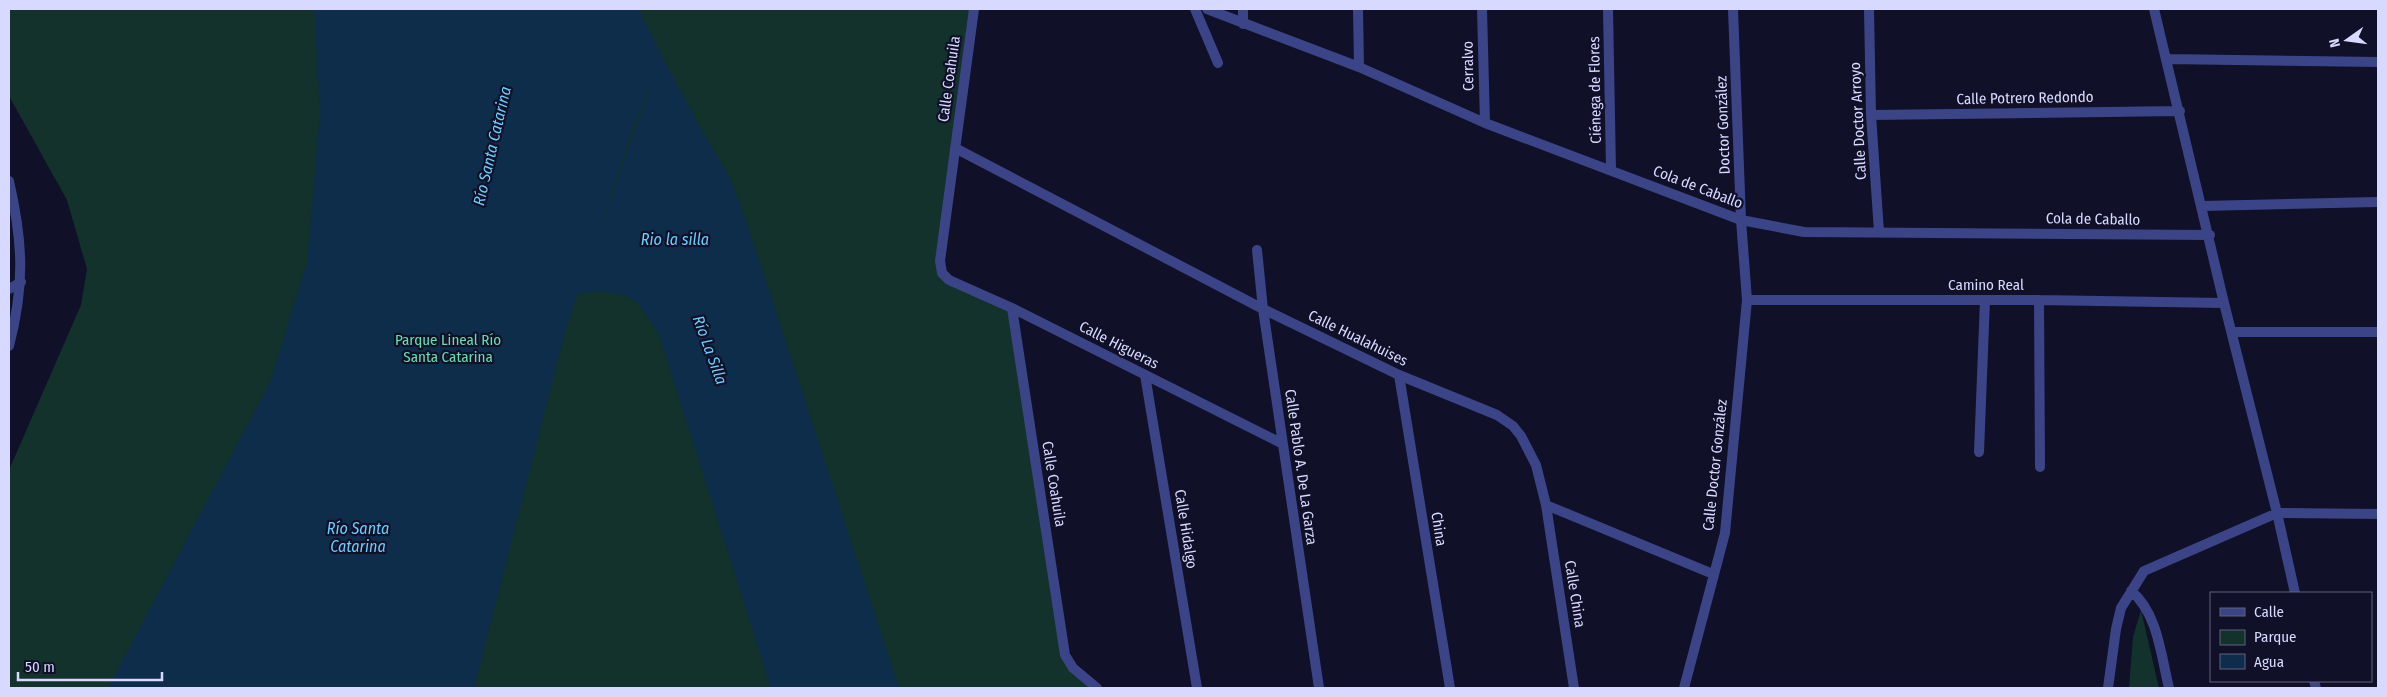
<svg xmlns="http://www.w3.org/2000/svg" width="2387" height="697" font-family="'Fira Sans Condensed',sans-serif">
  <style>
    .green { fill: #13322c }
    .water { fill: #0d2d4b; fill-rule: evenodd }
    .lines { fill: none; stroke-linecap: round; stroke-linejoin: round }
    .street { stroke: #3b4487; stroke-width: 10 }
    .labels { text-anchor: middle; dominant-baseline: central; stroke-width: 4.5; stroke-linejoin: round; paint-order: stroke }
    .street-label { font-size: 15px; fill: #d7d9ff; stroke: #101028 }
    .park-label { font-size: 15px; fill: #62e0ad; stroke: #101028 }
    .water-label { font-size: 16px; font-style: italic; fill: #66d0fe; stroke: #101028 }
  </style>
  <rect width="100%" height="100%" fill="#101028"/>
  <path class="green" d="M9,9H974L942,273L1012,308L1065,655L1097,688H9V470L81,305L87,269L67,200L9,96Z
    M2141,610L2159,688H2129L2133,637Z"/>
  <path class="water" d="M314,9H638L698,124L729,176L748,226L899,688H771L659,335C652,325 646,312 637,303C625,291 593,290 577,294L565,332L474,688H108L270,382L307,263L320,113ZM653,78L595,245L633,128Z"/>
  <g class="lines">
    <path class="street" d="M974,9L940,261L942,273L949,280L1012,308L1283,444
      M1195,9L1218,63
      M1207,9L1359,67L1485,123L1741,220L1804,232L2210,235
      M1243,9V24
      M1358,9L1359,67
      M1482,9L1485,123
      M1608,9L1611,170
      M1869,9L1871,115L1879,232
      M2154,9L2224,303L2277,513L2295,593
      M2166,59L2378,62
      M1871,115L2180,111
      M955,148L1263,309L1399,375L1497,415L1513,426L1521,436L1536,465L1546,505L1574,688
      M9,181C23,242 25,285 9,346
      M2202,206L2378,202
      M1257,250L1263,309L1319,688
      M9,289L21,282
      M1747,300H2039L2224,303
      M2039,300L2040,467
      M1012,308L1065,655L1073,668L1097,688
      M2233,332H2378
      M1145,375L1197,688
      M1399,375L1450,688
      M1979,452L1985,300
      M1546,505L1713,574
      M2131,591C2158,613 2161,656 2169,688
      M2314,681L2316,688
      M1684,688L1725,533L1747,300L1741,220L1733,9
      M2108,688L2116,629L2121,608L2144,571L2277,513L2378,514"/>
  </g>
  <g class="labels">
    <g class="street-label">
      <text transform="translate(1468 66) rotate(-91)">Cerralvo</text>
      <text transform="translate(949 79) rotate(-82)">Calle Coahuila</text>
      <text transform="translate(1595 90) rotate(-91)">Ciénega de Flores</text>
      <text transform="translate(2025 98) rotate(-1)">Calle Potrero Redondo</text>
      <text transform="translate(1858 121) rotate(-93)">Calle Doctor Arroyo</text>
      <text transform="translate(1723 125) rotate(-92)">Doctor González</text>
      <text transform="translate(1698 187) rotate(21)">Cola de Caballo</text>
      <text transform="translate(2093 219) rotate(1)">Cola de Caballo</text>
      <text x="1986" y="285">Camino Real</text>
      <text transform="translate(1358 338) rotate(26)">Calle Hualahuises</text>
      <text transform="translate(1119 345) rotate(27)">Calle Higueras</text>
      <text transform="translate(1715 465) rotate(-84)">Calle Doctor González</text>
      <text transform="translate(1301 467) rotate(82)">Calle Pablo A. De La Garza</text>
      <text transform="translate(1054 484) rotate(81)">Calle Coahuila</text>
      <text transform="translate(1186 529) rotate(81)">Calle Hidalgo</text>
      <text transform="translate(1439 529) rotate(81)">China</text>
      <text transform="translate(1575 594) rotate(81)">Calle China</text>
    </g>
    <g class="park-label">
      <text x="448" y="340">Parque Lineal Río<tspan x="448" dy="17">Santa Catarina</tspan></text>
    </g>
    <g class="water-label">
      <text transform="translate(492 146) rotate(-77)">Río Santa Catarina</text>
      <text x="675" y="239">Rio la silla</text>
      <text transform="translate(710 350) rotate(70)">Río La Silla</text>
      <text x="358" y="528">Río Santa<tspan x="358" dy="18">Catarina</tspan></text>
    </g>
  </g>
  <rect width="2387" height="697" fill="none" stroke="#d7d9ff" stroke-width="20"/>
  <rect x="2210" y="592" width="162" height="90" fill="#101028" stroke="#60607e"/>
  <rect x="2220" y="608" width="25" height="8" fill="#3b4487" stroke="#60607e"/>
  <text x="2254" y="617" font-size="15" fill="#d7d9ff">Calle</text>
  <rect x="2220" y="630" width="25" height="15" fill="#13322c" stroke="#60607e"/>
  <text x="2254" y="642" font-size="15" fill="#d7d9ff">Parque</text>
  <rect x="2220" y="654" width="25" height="15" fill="#0d2d4b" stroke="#60607e"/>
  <text x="2254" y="667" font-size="15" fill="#d7d9ff">Agua</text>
  <g transform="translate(2347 40) rotate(256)" stroke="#101028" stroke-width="4" paint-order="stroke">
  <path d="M0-4L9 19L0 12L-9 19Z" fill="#d7d9ff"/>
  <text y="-8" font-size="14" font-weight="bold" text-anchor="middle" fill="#d7d9ff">N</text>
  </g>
  <path d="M18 672v8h144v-8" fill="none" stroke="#d7d9ff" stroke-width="2.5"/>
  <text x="25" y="672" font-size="15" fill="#d7d9ff" stroke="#101028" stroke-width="4" paint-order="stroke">50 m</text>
</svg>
